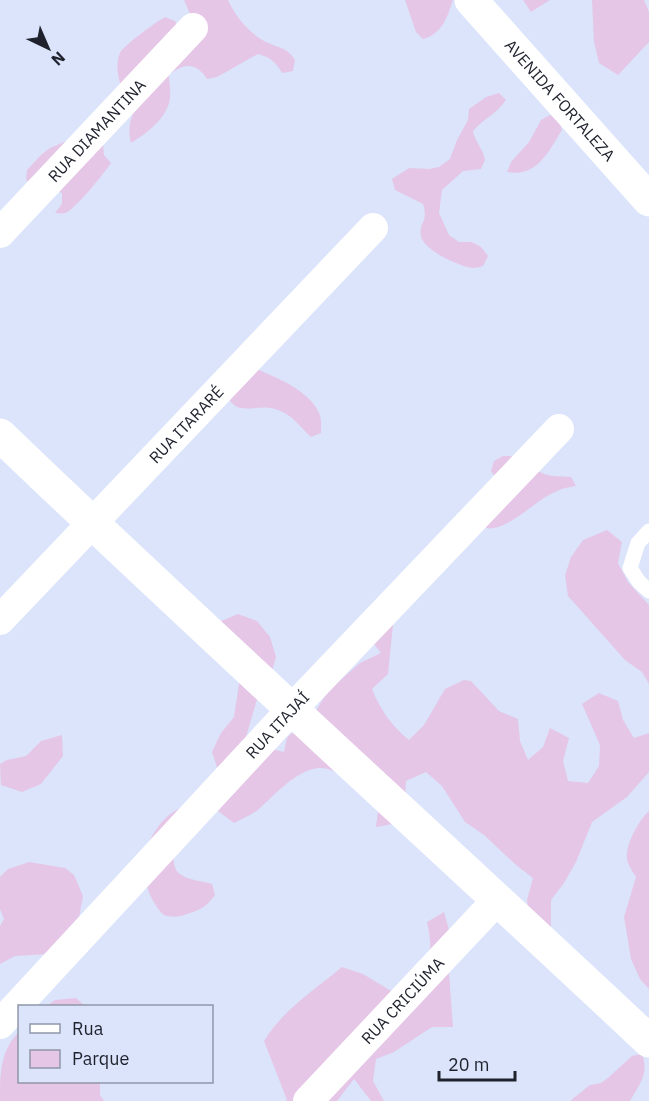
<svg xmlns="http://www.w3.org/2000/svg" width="649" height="1101" font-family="'IBM Plex Sans',sans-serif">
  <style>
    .green { fill: #e5c6e7 }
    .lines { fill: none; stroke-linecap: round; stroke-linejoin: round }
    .service { stroke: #fff; stroke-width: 15 }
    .minor { stroke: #fff; stroke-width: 30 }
    .tertiary { stroke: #fff; stroke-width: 33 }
    .labels { text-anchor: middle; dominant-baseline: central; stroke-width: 4.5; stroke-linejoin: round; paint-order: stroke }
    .street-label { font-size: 16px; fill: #1f222d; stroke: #dbe4fb }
  </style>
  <rect width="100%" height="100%" fill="#dbe4fb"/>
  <path class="green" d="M184,0H228C236,18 252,37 271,44C283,49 288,49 295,60L293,71L282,73C276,62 271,58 258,54L217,77L207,79C196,62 184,63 169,75C169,82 171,92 170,99C167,118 146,134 131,143C128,130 129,122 135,110L103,144L104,155L111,163C105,172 74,211 65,213C62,214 58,213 55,213L62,204V193L26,180L27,170L41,155L50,148L69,140L123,90C118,81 115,63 120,53C123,46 156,22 165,17L175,21L180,31L190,14Z
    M405,0H453C447,18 442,34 423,39L416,32Z
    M523,0H550L531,12Z
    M592,0H644L649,12V42L618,75L599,63L594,42Z
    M499,93L506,100C497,114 483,119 473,131C475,142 483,148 485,160L481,169L463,171L442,190L439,213L449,235L459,242H472L481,247L488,256L483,266C479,267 476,268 473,268C460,267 423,250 421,236C418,224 429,222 423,204L395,190L392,179L409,168L429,169L439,167L450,159L457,140L468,120L469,109L486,97Z
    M550,115L559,120L562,130C548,152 538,177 507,172L511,162L529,142L541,120Z
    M256,369C276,377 310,391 319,413C322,419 321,426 321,433L311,437C300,427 293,415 278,410C256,401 237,421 225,392Z
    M503,456C525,455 526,466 542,473C550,477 561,476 571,477L576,486C566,487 558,490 549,495C534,503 504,532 487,528C484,527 481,525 478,524L496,478L491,471L494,461Z
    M607,530L622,542L618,563L628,582L649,605V684L642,672L625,660L568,596L565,575L571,557L583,540Z
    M238,614L257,621L270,637L276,657L270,678L258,696L246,737L264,747L284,752L287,738L317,709L328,691L360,663L381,653L367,635L394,615L388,674L372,689C381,711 391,725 409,740L424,725L445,689L464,680L471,681L499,711L518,719L520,741L528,760L543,747L550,728L569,738L563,761L568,781L588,783L599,766L600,745L582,704L599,693L618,701L623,720L634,738L649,733V772L627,797L592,822L576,862L564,883L551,900V932L529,914L527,900L533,878L516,865L484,835L465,822L442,786L426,772L406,781L405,802L398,823L376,827L378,811C364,797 348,774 328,769C303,762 276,794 259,809C252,815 242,819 234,823L218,811L225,791L212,752L221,733L234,717L240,677L219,622Z
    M62,735L63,756L41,784L22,792L1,785L0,764L7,760L26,756L41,741Z
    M184,806C180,823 165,864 180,874C188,880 202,881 212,884L215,895C208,905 201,910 190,913C182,916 176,918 167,916C162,915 158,909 155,904C133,870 147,822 184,806Z
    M649,811V989L640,979L631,959L624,917L636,877C633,872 628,865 627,859C625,845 639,820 649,811Z
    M29,862L65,868L74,875L83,896L79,918L49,954L15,956L0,964V926L4,919L0,909V877L8,869Z
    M444,912L456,954L449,973L453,1027H432L394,1052L376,1059L373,1081L384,1101H371L354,1079L337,1101H285L287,1100L264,1041C284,1009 313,991 342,967L363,974L401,997C426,967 436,963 427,922Z
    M76,998L85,1006H47L55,1000Z
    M19,1032L20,1082H100V1095L104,1101H0C0,1074 0,1051 19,1032Z
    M642,1054C649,1074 640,1083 630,1101H570L590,1085L601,1083L609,1077L632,1056Z"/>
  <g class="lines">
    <path class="service" d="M649,531L638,543L630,568L639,582L649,591"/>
    <g class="minor">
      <path id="s1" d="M0,233L193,28"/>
      <path id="s2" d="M0,620L373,228"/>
      <path id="s3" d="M0,1024L291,710L559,429"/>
      <path id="s4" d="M308,1101L498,899"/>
    </g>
    <g class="tertiary">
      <path id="s5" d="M471,0L649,200"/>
      <path d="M0,435C213,640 433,838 649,1041"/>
    </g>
  </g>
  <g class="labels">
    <g class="street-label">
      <text stroke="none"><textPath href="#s5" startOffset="134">AVENIDA FORTALEZA</textPath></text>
      <text stroke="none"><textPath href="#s1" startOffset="141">RUA DIAMANTINA</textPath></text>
      <text stroke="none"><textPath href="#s2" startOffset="270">RUA ITARARÉ</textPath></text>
      <text stroke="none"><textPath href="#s3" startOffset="408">RUA ITAJAÍ</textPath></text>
      <text stroke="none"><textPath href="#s4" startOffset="138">RUA CRICIÚMA</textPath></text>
    </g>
  </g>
  <rect x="18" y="1005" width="195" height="78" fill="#dbe4fb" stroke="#9096a9" stroke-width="1.5"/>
  <rect x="30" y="1024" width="30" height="9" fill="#ffffff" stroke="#9096a9" stroke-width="1.5"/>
  <text x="72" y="1035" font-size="18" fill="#1f222d">Rua</text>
  <rect x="30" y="1050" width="30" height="18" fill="#e5c6e7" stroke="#9096a9" stroke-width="1.5"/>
  <text x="72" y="1065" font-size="18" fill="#1f222d">Parque</text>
  <g transform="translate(48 48) rotate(136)" stroke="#dbe4fb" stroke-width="4.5" paint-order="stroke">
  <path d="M0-4.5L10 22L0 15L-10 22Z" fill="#1f222d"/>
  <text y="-9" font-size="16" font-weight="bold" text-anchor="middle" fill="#1f222d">N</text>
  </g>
  <path d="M439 1071v9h76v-9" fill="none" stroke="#1f222d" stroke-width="3"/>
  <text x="448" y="1071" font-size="18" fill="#1f222d" stroke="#dbe4fb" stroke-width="4.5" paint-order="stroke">20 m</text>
</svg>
